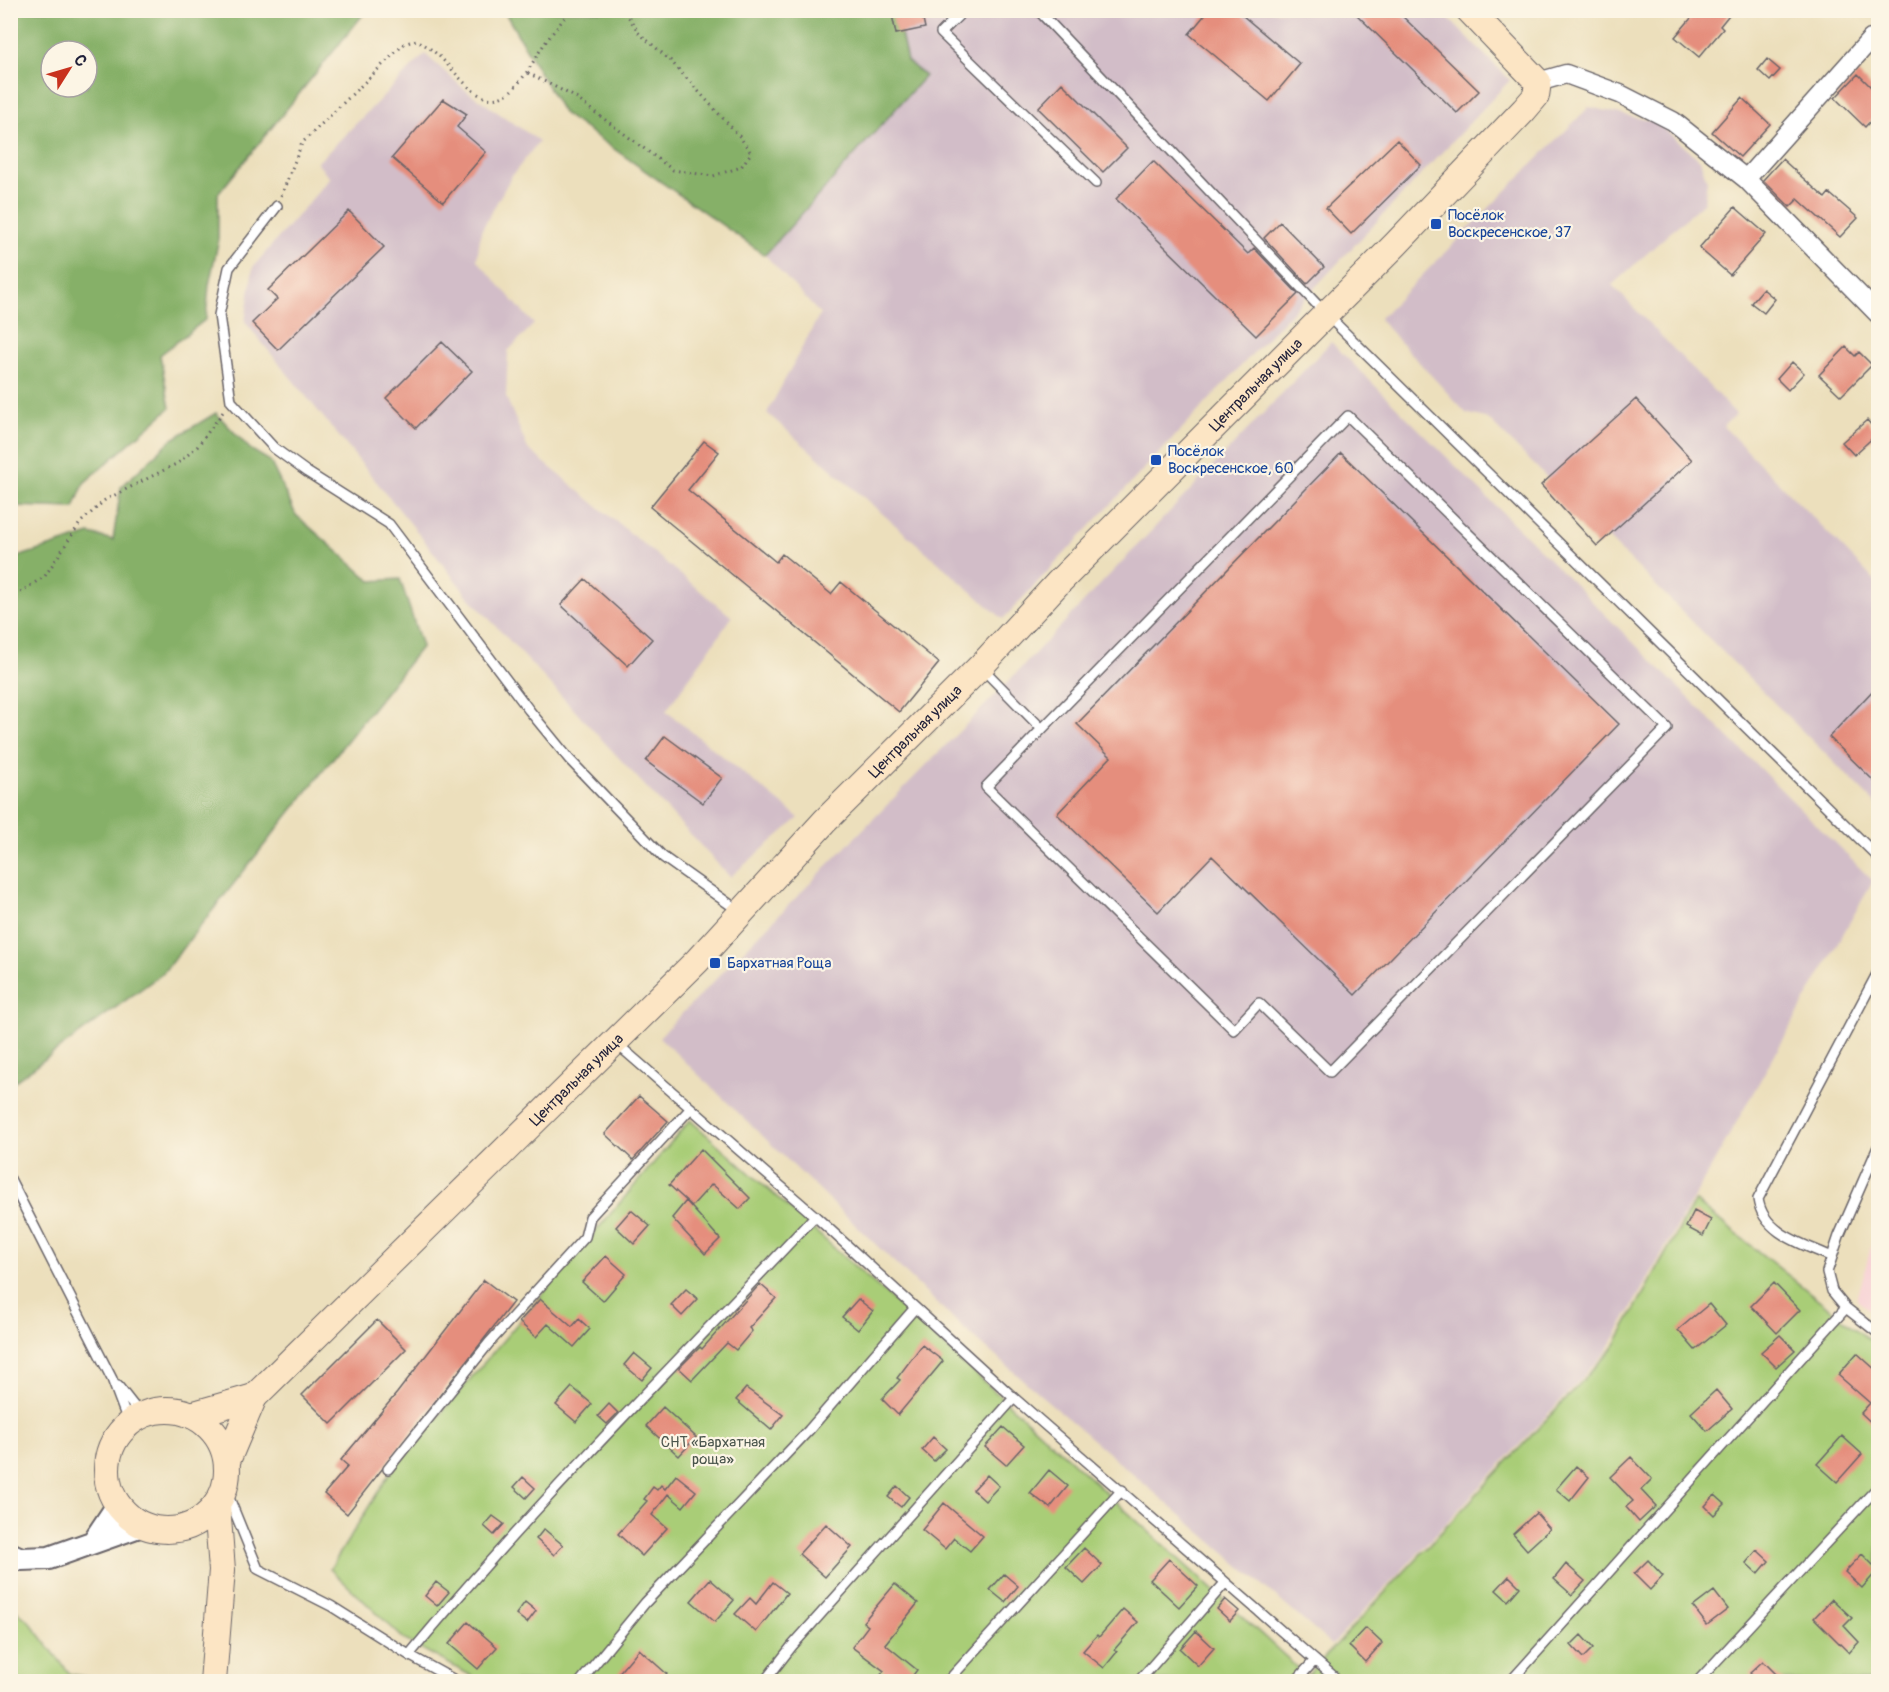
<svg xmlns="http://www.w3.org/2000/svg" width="1889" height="1692" font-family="Pangolin,sans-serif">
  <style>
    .built { fill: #f7cfd4 }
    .industrial { fill: #d2bdc8 }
    .green { fill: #a9cd77; stroke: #667859; stroke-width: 1.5 }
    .forest { fill: #86b068; stroke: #546952; stroke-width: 1.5; fill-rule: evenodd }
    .building { fill: #e58e7d }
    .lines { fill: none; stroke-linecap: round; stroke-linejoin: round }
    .service-casing { stroke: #696468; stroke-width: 12 }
    .minor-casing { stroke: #696468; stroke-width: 21 }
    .tertiary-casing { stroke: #696468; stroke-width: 26 }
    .secondary-casing { stroke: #696468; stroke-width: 28 }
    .path { stroke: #696468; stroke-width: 3; stroke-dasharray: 1.5 4.5; stroke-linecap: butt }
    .service { stroke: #fff; stroke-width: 9 }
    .minor { stroke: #fff; stroke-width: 18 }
    .tertiary { stroke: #fff; stroke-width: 22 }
    .secondary { stroke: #fce5c4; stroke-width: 26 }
    .transit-dot { fill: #1a4fb4; stroke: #fcf5e5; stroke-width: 2 }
    .labels { text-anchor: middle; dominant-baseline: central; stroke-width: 4.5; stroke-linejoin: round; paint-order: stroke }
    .transit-label { font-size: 15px; fill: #164399; stroke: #fcf5e5; text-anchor: start }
    .street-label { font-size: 15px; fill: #22223b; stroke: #fcf5e5 }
    .park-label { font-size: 15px; fill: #4a554d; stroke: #fcf5e5 }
  </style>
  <rect width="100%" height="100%" fill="#fcf5e5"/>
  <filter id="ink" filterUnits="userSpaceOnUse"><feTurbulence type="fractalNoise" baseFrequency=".0167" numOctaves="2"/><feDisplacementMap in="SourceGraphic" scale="12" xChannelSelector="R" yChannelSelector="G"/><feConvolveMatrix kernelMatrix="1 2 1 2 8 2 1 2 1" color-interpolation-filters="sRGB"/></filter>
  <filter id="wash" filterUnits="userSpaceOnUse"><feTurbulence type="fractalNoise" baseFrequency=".008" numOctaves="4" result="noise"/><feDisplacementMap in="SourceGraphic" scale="24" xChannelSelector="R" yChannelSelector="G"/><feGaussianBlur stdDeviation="1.35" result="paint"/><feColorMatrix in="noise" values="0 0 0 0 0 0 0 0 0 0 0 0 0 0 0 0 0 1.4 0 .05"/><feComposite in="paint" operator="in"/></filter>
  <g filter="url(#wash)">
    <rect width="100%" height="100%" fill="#ecdfbc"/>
    <path class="built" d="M1878,1220V1317L1857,1300Z"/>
    <path class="industrial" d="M896,11H1441L1510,80L1003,619L767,413L820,314L765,255L925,76L907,62Z
      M425,54L464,89L539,141L511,177L481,231L477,260L534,324L508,351L506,397L528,449L732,617L666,711L799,818L730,877L467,595L411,524L245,322L253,267L330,178L317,163Z
      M1589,107L1656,122L1700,160L1707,181L1704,202L1612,285L1736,414L1723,426L1878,584V806L1488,419L1466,413L1379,319Z
      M1331,342L1873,881L1607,1351L1332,1645L965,1330L659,1037L1001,689Z"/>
    <path class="green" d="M690,1120L966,1365L1307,1676L1613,1348L1695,1201L1878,1347V1681H481L405,1640L330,1569L388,1476Z
      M10,1606L29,1621L70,1674L107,1681H11Z"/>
    <path class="forest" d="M11,10L366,11L218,194V243L209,285L206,319L160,355L170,408L84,483L74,508L11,506ZM51,51H87V87H51Z
      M504,11H896L907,61L925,76L765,255L563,113Z
      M216,413L250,449L270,461L296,515L371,581L400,579L422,646L163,973L11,1084V559L90,534L113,540L121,487L171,440Z"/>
    <g id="blocks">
      <path class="building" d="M891,10H921L925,28L896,34Z
        M1209,10H1236L1300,64L1269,101L1189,34Z
        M1352,10H1396L1479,91L1457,113Z
        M1698,10H1733L1720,26L1723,29L1699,57L1675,37Z
        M1767,59L1780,70L1770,81L1758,70Z
        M1858,74L1878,94V113L1865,127L1835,98Z
        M1062,83L1127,148L1103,172L1038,108Z
        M1742,98L1770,124L1740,157L1712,132Z
        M443,99L467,114L457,127L486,152L443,202L392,158Z
        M1397,140L1421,165L1351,234L1326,208Z
        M1782,159L1825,198L1829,193L1858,218L1840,237L1798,199L1790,207L1763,180Z
        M1153,161L1248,254L1254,248L1298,294L1256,336L1116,199Z
        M1735,207L1766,234L1730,275L1699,248Z
        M349,211L384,247L278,350L252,323L277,299L268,290Z
        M1280,222L1324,267L1307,284L1264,238Z
        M1763,289L1775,299L1764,313L1751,303Z
        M442,342L472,371L416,428L386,398Z
        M1846,347L1855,356L1859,352L1872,365L1841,396L1819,375Z
        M1792,362L1804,373L1788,390L1777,379Z
        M1636,399L1692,460L1597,546L1541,485Z
        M1867,420L1878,433L1854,455L1842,442Z
        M704,441L719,452L688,490L776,562L782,554L831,594L841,582L939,663L899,712L650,507Z
        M1341,453L1619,724L1355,995L1212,856L1158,912L1057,814L1111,757L1077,724Z
        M585,579L652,639L628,666L561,605Z
        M1878,685V785L1829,737Z
        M665,736L722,778L703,803L646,761Z
        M639,1096L668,1121L633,1160L605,1134Z
        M701,1149L750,1198L740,1209L712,1184L692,1206L669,1185Z
        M686,1201L720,1239L705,1254L672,1218Z
        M631,1210L650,1226L634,1244L616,1227Z
        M1694,1211L1711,1220L1703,1236L1686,1227Z
        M606,1256L626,1274L603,1301L582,1282Z
        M484,1280L513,1302L347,1514L324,1494L348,1466L341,1460L397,1393Z
        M1774,1283L1800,1310L1777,1333L1751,1306Z
        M760,1284L776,1298L749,1328L752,1331L736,1350L727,1343L692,1380L679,1368L700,1347L702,1349Z
        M686,1289L698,1299L682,1316L671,1305Z
        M540,1299L572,1327L579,1319L590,1329L574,1347L548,1324L536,1337L519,1322Z
        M858,1299L873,1311L858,1330L842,1317Z
        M1709,1304L1726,1325L1695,1350L1678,1330Z
        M377,1320L406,1349L331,1424L302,1395Z
        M1780,1335L1795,1350L1776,1367L1761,1352Z
        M922,1345L943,1361L898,1415L882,1399L900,1380L897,1378Z
        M634,1353L652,1368L642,1380L624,1365Z
        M1857,1353L1878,1372V1429L1861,1413L1870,1403L1838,1375Z
        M572,1387L592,1404L576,1422L556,1405Z
        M746,1388L783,1415L771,1430L736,1400Z
        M1716,1390L1732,1409L1707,1431L1691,1413Z
        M609,1404L618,1413L607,1424L598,1416Z
        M663,1407L696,1437L679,1456L646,1426Z
        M1003,1427L1024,1445L1006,1465L985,1447Z
        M1842,1436L1862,1454L1837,1482L1817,1464Z
        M933,1437L946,1449L934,1461L922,1450Z
        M1631,1457L1652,1479L1641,1490L1656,1506L1639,1522L1626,1507L1633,1501L1610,1477Z
        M1576,1466L1589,1477L1570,1501L1556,1489Z
        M1049,1470L1068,1486L1050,1508L1030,1493Z
        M676,1475L696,1491L683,1507L668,1494L652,1515L667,1528L642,1556L618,1534L647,1501L644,1499L653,1487L657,1490L661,1485L665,1489Z
        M987,1475L999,1486L985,1501L973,1490Z
        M523,1477L535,1488L526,1498L514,1487Z
        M897,1486L909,1497L901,1507L888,1497Z
        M1715,1495L1725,1504L1714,1515L1705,1506Z
        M944,1503L983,1536L970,1551L954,1538L945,1549L922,1530Z
        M1536,1513L1550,1529L1527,1550L1513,1534Z
        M493,1516L504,1524L494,1535L484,1526Z
        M826,1524L852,1547L825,1577L799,1554Z
        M544,1529L563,1545L554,1555L536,1539Z
        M1084,1548L1102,1565L1084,1584L1066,1567Z
        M1757,1550L1769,1561L1758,1574L1746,1563Z
        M1862,1554L1878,1570L1862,1588L1845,1572Z
        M1169,1559L1198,1586L1179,1607L1150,1580Z
        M1648,1560L1663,1576L1650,1590L1634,1574Z
        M1566,1564L1585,1581L1572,1595L1554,1579Z
        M1004,1574L1018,1586L1005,1602L990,1590Z
        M1509,1576L1520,1587L1508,1601L1496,1590Z
        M710,1579L734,1600L715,1622L691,1601Z
        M436,1582L449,1592L437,1606L425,1596Z
        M773,1582L787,1593L756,1632L735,1614L750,1598L756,1604Z
        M895,1584L918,1603L885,1644L917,1670L908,1682H875L884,1671L852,1647L868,1626L863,1622Z
        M1714,1591L1728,1609L1707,1625L1693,1607Z
        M1225,1599L1239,1611L1230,1621L1217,1609Z
        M1832,1599L1852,1618L1844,1626L1859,1642L1849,1653L1814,1618Z
        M525,1602L536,1611L527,1623L516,1614Z
        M1123,1609L1138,1622L1114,1650L1117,1652L1104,1668L1083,1651L1097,1635L1099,1637Z
        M468,1622L497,1647L478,1669L449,1644Z
        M1366,1628L1382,1643L1365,1662L1349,1646Z
        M1196,1631L1214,1648L1198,1666L1180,1649Z
        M1581,1635L1593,1648L1583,1658L1571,1645Z
        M639,1649L667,1674L660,1682H611Z
        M1763,1661L1784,1682H1758L1750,1673Z"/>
    </g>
  </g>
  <g filter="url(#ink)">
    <use href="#blocks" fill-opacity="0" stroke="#696468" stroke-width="1.5"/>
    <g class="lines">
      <g class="service-casing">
        <path id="service" d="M964,10L941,33L1096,183
          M1038,10L1325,313L1878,857
          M277,206L229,268L219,315L231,401L274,448L307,472L389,524L529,710L569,759L663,857L739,911
          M982,668L1042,729L1348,416L1667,728L1330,1072L1259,1003L1234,1030L986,787L1042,729
          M616,1043L815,1216L1014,1398L1340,1682
          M1878,1147L1839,1236L1827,1272L1832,1291L1846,1308L1878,1333
          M10,1179L112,1379L129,1424
          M1832,1257C1804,1244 1763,1234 1758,1199L1878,972
          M118,1386L140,1414
          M388,1469L489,1343L585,1237L590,1217L691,1108
          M225,1488L258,1569L331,1606L409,1655L458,1682
          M409,1655C536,1502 678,1362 815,1216
          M580,1682L645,1603L809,1430L914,1309
          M764,1682L792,1646L1014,1398
          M947,1682L1122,1490
          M1138,1682L1225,1583
          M1295,1682L1315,1660
          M1510,1682L1846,1308
          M1697,1682L1878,1487"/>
      </g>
      <g class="minor-casing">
        <path id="minor" d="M1538,82L1566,74L1620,94L1673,121L1746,179L1878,314
          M1746,179L1871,39L1878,48"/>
      </g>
      <g class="tertiary-casing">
        <path id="tertiary" d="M94,1541L118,1505
          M10,1554L21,1559L49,1558L142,1525"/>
      </g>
      <g class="secondary-casing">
        <g id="secondary">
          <circle cx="167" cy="1470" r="60"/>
          <path id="s1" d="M191,1415L254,1397L697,961L825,821L981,666L1057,584L1396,244L1524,110L1536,96L1538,82L1469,10"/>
          <path d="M227,1461L254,1397"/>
          <path d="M213,1682L222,1570L217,1505"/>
        </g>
      </g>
      <path class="path" d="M528,73L573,96L673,170L713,176L741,167L751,153L740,137L670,60L639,33L624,10
        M281,196L302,143L404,44L416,40C442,52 454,76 475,92C509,117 530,64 545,43C553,32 562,21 571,10
        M10,599L45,576L80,523L105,500L178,463L197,447L223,412"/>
      <use href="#service" class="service"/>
      <use href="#minor" class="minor"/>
      <use href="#tertiary" class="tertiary"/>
      <use href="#secondary" class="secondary"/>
    </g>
  </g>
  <g class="transit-dot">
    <rect x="1430" y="218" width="12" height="12" rx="3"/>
    <rect x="1150" y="454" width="12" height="12" rx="3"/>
    <rect x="709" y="957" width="12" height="12" rx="3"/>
  </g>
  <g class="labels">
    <g class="transit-label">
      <text x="1448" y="215">Посёлок<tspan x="1448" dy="17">Воскресенское, 37</tspan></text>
      <text x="1168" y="451">Посёлок<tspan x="1168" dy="17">Воскресенское, 60</tspan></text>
      <text x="727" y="963">Бархатная Роща</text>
    </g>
    <g class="street-label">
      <text stroke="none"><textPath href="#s1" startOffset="1490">Центральная улица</textPath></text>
      <text stroke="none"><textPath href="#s1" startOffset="1004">Центральная улица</textPath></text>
      <text stroke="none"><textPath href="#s1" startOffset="518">Центральная улица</textPath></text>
    </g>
    <g class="park-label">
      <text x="713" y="1442">СНТ «Бархатная<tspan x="713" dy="17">роща»</tspan></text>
    </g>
  </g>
  <rect width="1889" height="1692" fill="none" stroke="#fcf5e5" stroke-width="36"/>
  <g transform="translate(69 69) rotate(53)"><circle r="28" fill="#fcf5e5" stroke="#a5a1a1" stroke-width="1.5"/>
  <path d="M0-4.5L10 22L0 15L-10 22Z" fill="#c8321e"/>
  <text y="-9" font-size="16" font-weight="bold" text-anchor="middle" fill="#22223b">С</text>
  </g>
</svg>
